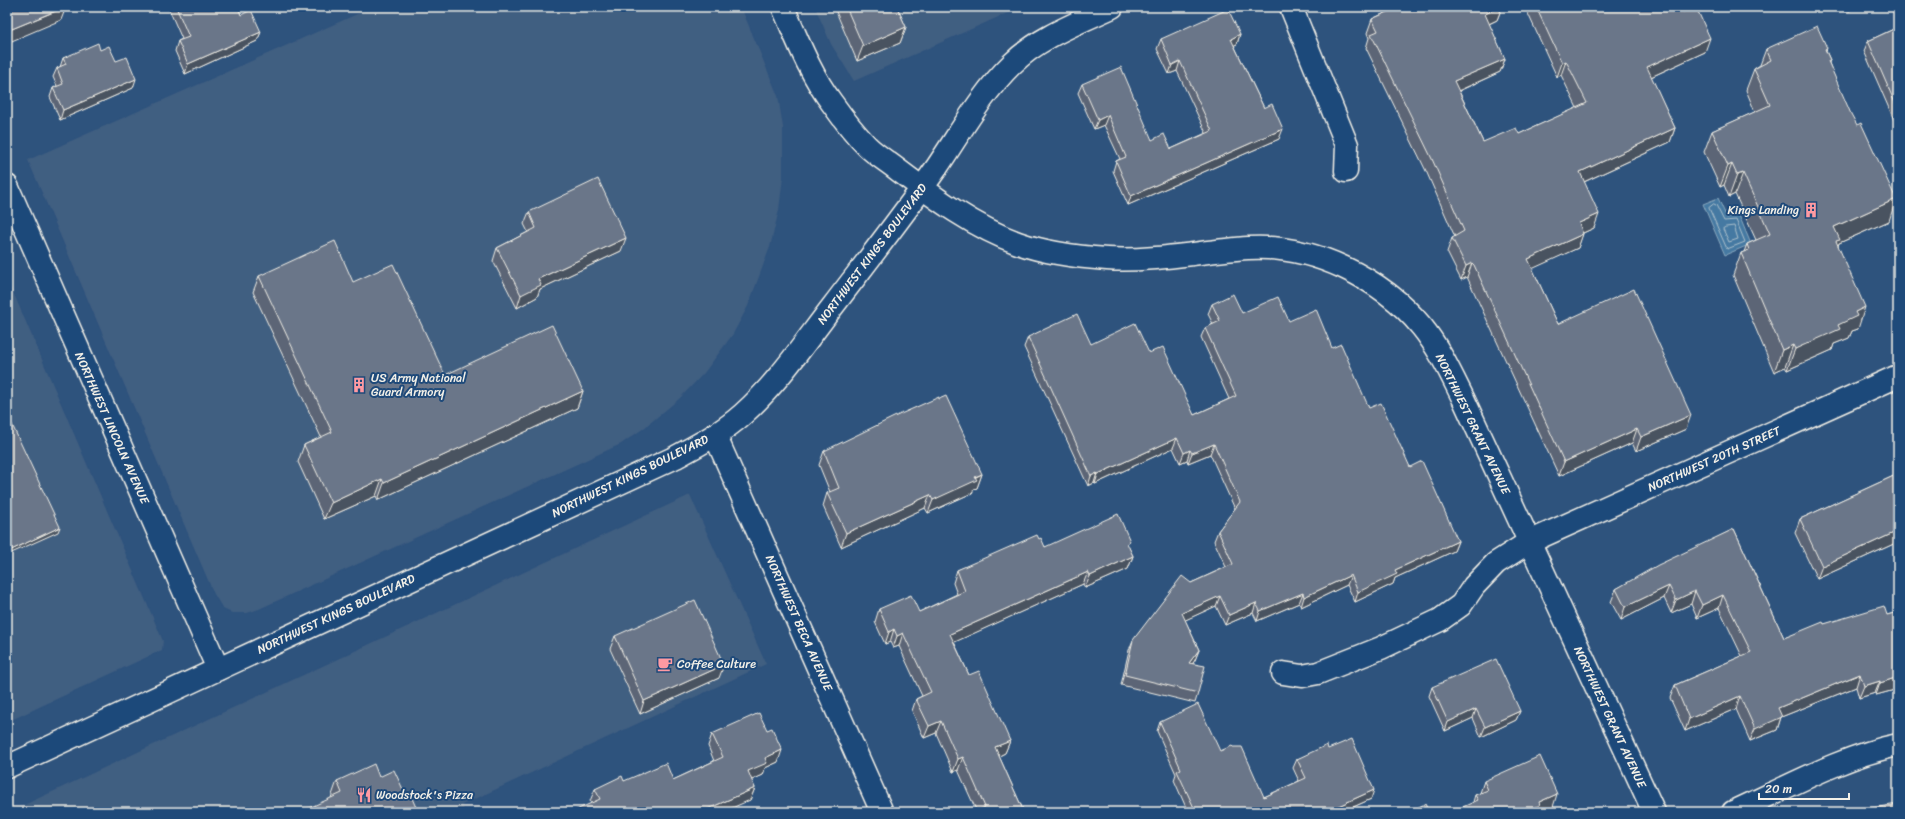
<svg xmlns="http://www.w3.org/2000/svg" width="1905" height="819" font-family="Sriracha,sans-serif">
  <style>
    .built { fill: #405e81 }
    .water { fill: #4579a2; stroke: #8ba9be }
    .lines { fill: none; stroke-linecap: round; stroke-linejoin: round }
    .shore { stroke: #aec1cc; stroke-width: 1 }
    .street-casing { stroke: #f4f1e8; stroke-width: 25 }
    .secondary-casing { stroke: #f4f1e8; stroke-width: 25 }
    .street { stroke: #1f4a7a; stroke-width: 22 }
    .secondary { stroke: #1f4a7a; stroke-width: 22 }
    .wall { fill: #5b6576; stroke: #f4f1e8 }
    .shaded-wall { fill: #4a5360; stroke: #f4f1e8 }
    .building { fill: #6a7689; stroke: #f4f1e8 }
    .labels { text-anchor: middle; dominant-baseline: central; stroke-width: 4; stroke-linejoin: round; paint-order: stroke }
    .poi-label { font-size: 12px; fill: #f4f1e8; stroke: #1f4a7a; text-anchor: start }
    .street-label { font-size: 12px; fill: #f4f1e8; stroke: #1f4a7a }
  </style>
  <rect width="100%" height="100%" fill="#2e537d"/>
  <filter id="ink" filterUnits="userSpaceOnUse"><feTurbulence type="fractalNoise" baseFrequency=".025" numOctaves="2"/><feDisplacementMap in="SourceGraphic" scale="8" xChannelSelector="R" yChannelSelector="G"/><feConvolveMatrix kernelMatrix="1 2 1 2 8 2 1 2 1" color-interpolation-filters="sRGB"/></filter>
  <g filter="url(#ink)">
    <path class="built" d="M373,7H741L778,96L783,127V177L779,210L770,247L748,306L733,334L704,373L679,399L644,428L621,444L259,609L247,613H232L223,609L214,594L28,160Z
      M815,7H1021L854,81L831,44Z
      M7,278L163,641L162,650L7,722Z
      M690,495L766,664L462,805L465,812H9Z"/>
    <path class="water" d="M1718,198L1727,218L1738,213L1751,244L1725,255L1703,204Z"/>
    <g class="lines">
      <path class="shore" d="M1714,204L1716,205L1724,221L1736,220L1745,242L1727,249L1709,208Z
        M1726,227L1734,226L1738,239L1729,242L1723,229Z"/>
      <g class="street-casing">
        <path id="street" d="M1291,7L1347,145L1346,171
          M7,186L218,669
          M715,435L882,812
          M1283,673L1302,676L1318,673L1381,648L1440,620L1461,605L1474,586L1496,563L1529,542L1898,376
          M1733,812C1784,789 1843,756 1898,745"/>
      </g>
      <g class="secondary-casing">
        <path id="secondary" d="M783,7C797,39 810,74 832,103C842,117 854,133 867,146C876,155 888,162 898,170C935,198 974,227 1018,243C1046,253 1078,257 1107,259C1153,262 1202,251 1248,248C1312,244 1382,278 1422,327C1439,348 1451,374 1463,398L1654,812
          M7,767L676,457C700,444 723,432 743,414C778,383 805,342 833,306C868,260 904,214 937,167C960,133 982,93 1012,64C1039,37 1078,23 1112,7"/>
      </g>
      <use href="#street" class="street"/>
      <use href="#secondary" class="secondary"/>
    </g>
    <path class="wall" d="M168,7H238L241,15L261,32L257,41L185,74L175,51L178,41L182,39Z
      M834,7H897L906,27L900,43L857,61Z
      M1389,7H1502L1497,20L1489,24L1505,59L1500,72L1459,91L1483,142L1519,134L1577,108L1561,75L1557,77L1525,7H1681L1705,52L1651,77L1675,128L1670,142L1584,182L1594,228L1583,233L1578,248L1532,268L1558,324L1686,429L1636,451L1632,443L1559,476L1468,279L1467,277L1461,280L1447,252L1452,238L1455,237L1427,173L1366,48L1369,38L1367,33L1372,19L1389,11L1388,9Z
      M1898,27V129L1864,51L1868,41Z
      M1240,34L1237,44L1234,45L1264,108L1279,139L1128,205L1113,171L1116,161L1120,159L1104,125L1094,129L1078,93L1082,84L1152,140L1171,149L1206,133L1177,71L1169,74L1157,49L1161,39Z
      M1827,48L1826,51L1830,60L1829,63L1889,221L1839,243L1838,246L1858,329L1852,331L1849,338L1834,344L1832,350L1787,370L1785,367L1774,372L1733,275L1741,253L1744,252L1747,244L1756,240L1735,194L1729,197L1724,185L1720,187L1704,152L1712,131L1755,112L1746,90L1754,69L1760,65L1766,49Z
      M100,50L116,61L133,88L60,120L50,97L53,88L57,86L53,77L57,68L60,67L63,58Z
      M529,212L621,251L540,289L537,297L517,308L493,261L497,248L528,232L524,224Z
      M259,276L353,282L445,375L583,391L577,408L378,500L376,496L324,519L298,462L304,445L321,437L253,292Z
      M1212,304L1242,313L1289,321L1332,348L1369,408L1410,467L1458,541L1454,551L1395,578L1393,584L1355,602L1347,585L1301,607L1299,603L1257,621L1253,613L1225,625L1216,606L1185,620L1199,650L1195,660L1193,663L1198,693L1195,703L1121,685L1129,650L1133,640L1191,583L1226,567L1214,541L1218,531L1235,509L1210,454L1188,463L1187,460L1180,463L1173,448L1095,484L1094,483L1088,486L1024,347L1028,337L1091,344L1149,353L1194,415L1229,399L1201,337L1205,328L1213,324L1208,314Z
      M824,451L982,474L977,488L974,489L972,493L928,513L925,508L841,547L823,506L827,493L830,492L819,465Z
      M1898,474V542L1817,579L1795,533L1800,519Z
      M1734,529L1784,638L1824,624L1887,615L1898,612V689L1876,695L1875,693L1859,698L1856,687L1781,717L1777,730L1750,741L1736,709L1685,731L1670,698L1675,685L1742,656L1719,608L1697,618L1691,604L1671,613L1664,598L1621,620L1611,602L1616,589Z
      M1039,539L1045,547L1128,546L1133,556L1128,569L1085,588L1083,584L954,642L969,675L1010,741L1005,753L999,756L1024,812H977L958,770L953,772L936,733L924,738L912,711L916,699L922,696L899,646L893,648L890,642L885,644L875,622L879,609L919,612L957,594L953,583L957,570Z
      M615,636L719,678L640,714L610,649Z
      M1432,687L1520,711L1516,720L1481,737L1473,718L1445,731L1429,696Z
      M1160,722L1220,751L1264,797L1299,781L1293,768L1297,759L1328,749L1371,799L1342,812H1188L1174,780L1176,774L1157,731Z
      M712,734L778,762L765,768L763,775L751,780L755,788L750,800L591,803L590,801L595,789L624,781L673,780L714,761L708,746Z
      M379,777L407,798H331L337,781Z
      M1484,781L1553,807L1473,802L1475,795L1480,793Z"/>
    <path class="shaded-wall" d="M66,7L61,20L7,43V31Z
      M1500,7H1502L1497,20L1480,28L1485,14Z
      M1819,7H1854L1850,11Z
      M906,27L900,43L857,61L863,46Z
      M261,32L257,41L185,74L188,64Z
      M1240,34L1237,44L1228,48L1231,39Z
      M1710,38L1705,52L1642,81L1647,67Z
      M1505,59L1500,72L1449,95L1454,81Z
      M1180,61L1177,71L1169,74L1172,65Z
      M1566,61L1561,75L1557,77L1562,63Z
      M136,79L133,88L60,120L63,110Z
      M1108,115L1104,125L1094,129L1098,120Z
      M1675,128L1670,142L1575,186L1580,172Z
      M1283,129L1279,139L1128,205L1131,196Z
      M1732,164L1724,185L1720,187L1728,166Z
      M1743,173L1735,194L1729,197L1737,175Z
      M1896,199L1889,221L1839,243L1832,261L1834,227Z
      M1599,214L1594,228L1574,237L1579,223Z
      M1583,234L1578,248L1523,273L1528,259Z
      M626,238L621,251L540,289L537,297L517,308L521,295L538,279Z
      M1472,263L1467,277L1461,280L1466,266Z
      M1865,307L1858,329L1852,331L1849,338L1834,344L1832,350L1787,370L1795,349L1838,325L1855,312Z
      M1793,345L1785,367L1774,372L1782,350Z
      M583,391L577,408L378,500L384,483Z
      M1691,415L1686,429L1636,451L1641,437Z
      M1637,429L1632,443L1559,476L1564,462Z
      M1177,438L1173,448L1095,484L1098,474Z
      M1214,444L1210,454L1188,463L1192,453Z
      M1190,450L1187,460L1180,463L1184,453Z
      M1097,473L1094,483L1088,486L1091,476Z
      M982,474L977,488L974,489L972,493L928,513L933,500Z
      M382,479L376,496L324,519L331,503Z
      M930,495L925,508L841,547L846,533Z
      M60,527L58,532L7,555V552Z
      M1898,531V542L1817,579L1822,566Z
      M1458,541L1454,551L1395,578L1393,584L1355,602L1358,592L1395,570Z
      M1133,556L1128,569L1085,588L1090,576Z
      M1088,572L1083,584L946,646L950,634Z
      M1351,575L1347,585L1301,607L1304,597Z
      M1669,586L1664,598L1621,620L1625,607Z
      M1695,591L1691,604L1671,613L1676,600Z
      M1303,593L1299,603L1257,621L1260,611Z
      M1723,595L1719,608L1697,618L1702,605Z
      M1220,596L1216,606L1179,623L1182,613Z
      M1256,603L1253,613L1225,625L1229,615Z
      M894,629L890,642L885,644L889,632Z
      M903,633L899,646L893,648L897,636Z
      M1199,650L1195,660L1186,673L1189,663Z
      M724,665L719,678L640,714L644,701Z
      M1860,674L1856,687L1781,717L1777,730L1750,741L1755,729L1778,708Z
      M1898,677V689L1876,695L1880,683Z
      M1880,681L1875,693L1859,698L1864,686Z
      M1740,696L1736,709L1685,731L1689,719Z
      M1476,709L1473,718L1445,731L1448,722Z
      M1520,711L1516,720L1481,737L1485,727Z
      M941,721L936,733L924,738L929,726Z
      M1010,741L1005,753L991,760L995,747Z
      M782,750L778,762L765,768L763,775L743,784L748,771L765,758Z
      M963,757L958,770L953,772L958,759Z
      M755,788L750,800L723,812H701Z
      M1374,790L1371,799L1342,812H1325Z
      M1557,794L1553,807L1541,812H1525L1539,802Z"/>
    <path class="building" d="M7,7H65L7,31Z
      M176,7H238L241,15L251,10L261,32L188,64L178,41L189,37Z
      M846,7H897L906,27L863,46Z
      M1399,7H1500L1485,14L1505,59L1454,81L1483,142L1516,128L1519,134L1587,103L1566,61L1562,63L1536,7H1681L1683,12L1694,7H1696L1710,38L1647,67L1675,128L1580,172L1599,214L1579,223L1583,234L1528,259L1558,324L1634,289L1691,415L1641,437L1637,429L1564,462L1474,265L1472,263L1466,266L1452,238L1464,231L1432,159L1371,34L1378,31L1372,19Z
      M1228,9L1240,34L1231,39L1264,108L1272,104L1283,129L1131,196L1116,161L1126,157L1108,115L1098,120L1082,84L1121,67L1152,140L1164,134L1171,149L1212,131L1180,61L1172,65L1161,39Z
      M1817,26L1827,48L1825,49L1830,60L1828,61L1851,114L1857,125L1861,123L1896,199L1834,227L1840,240L1836,241L1865,307L1855,312L1857,316L1838,325L1840,329L1795,349L1793,345L1782,350L1741,253L1749,250L1747,244L1770,234L1743,173L1737,175L1732,164L1728,166L1712,131L1770,105L1754,69L1771,60L1766,49Z
      M1898,27V110L1868,41Z
      M98,43L100,50L109,46L116,61L127,57L136,79L63,110L53,88L63,84L57,68L66,64L63,58Z
      M598,179L626,238L538,279L541,285L521,295L497,248L536,228L529,212Z
      M335,241L353,282L393,264L445,375L552,325L583,391L384,483L382,479L331,503L304,445L332,432L259,276Z
      M1233,294L1242,313L1278,297L1289,321L1316,309L1332,348L1341,344L1369,408L1381,403L1410,467L1422,461L1458,541L1395,570L1397,574L1358,592L1351,575L1304,597L1303,593L1260,611L1256,603L1229,615L1220,596L1182,613L1199,650L1189,663L1205,666L1198,693L1125,675L1133,640L1182,576L1191,583L1233,564L1218,531L1240,502L1214,444L1192,453L1190,450L1184,453L1177,438L1098,474L1097,473L1091,476L1028,337L1077,314L1091,344L1135,323L1149,353L1163,347L1194,415L1236,396L1205,328L1220,321L1212,304Z
      M946,396L982,474L975,477L977,480L933,500L930,495L846,533L827,493L839,488L824,451L894,417L939,397V399Z
      M7,414L60,527L7,552Z
      M1898,474V531L1822,566L1800,519Z
      M1118,514L1130,541L1127,543L1133,556L1090,576L1088,572L950,634L969,675L979,671L1010,741L995,747L1024,812H982L981,809L985,807L963,757L958,759L941,721L929,726L916,699L931,692L903,633L897,636L894,629L889,632L879,609L911,595L919,612L965,591L957,570L1037,535L1039,539L1041,538L1045,547Z
      M1734,529L1784,638L1823,622L1824,624L1884,606L1887,615L1898,612V677L1880,683V681L1864,686L1860,674L1778,708L1782,717L1755,729L1740,696L1689,719L1675,685L1751,652L1723,595L1702,605L1695,591L1676,600L1669,586L1625,607L1616,589L1658,565Z
      M695,600L724,665L644,701L615,636Z
      M1496,659L1520,711L1485,727L1476,709L1448,722L1432,687Z
      M1198,704L1220,751L1232,746L1233,747H1242L1264,797L1306,778L1297,759L1327,745L1328,749L1352,739L1374,790L1325,812H1196L1177,771L1181,769L1160,722Z
      M759,713L767,730L772,728L782,750L765,758L767,763L748,771L755,788L701,812H572L600,799L595,789L622,776L624,781L666,763L673,780L723,757L712,734Z
      M1540,756L1557,794L1539,802L1540,805L1525,812H1452L1478,800L1475,795L1488,790L1484,781Z
      M374,764L379,777L394,770L407,798L411,796L418,812H300L342,793L337,781Z
      M1425,804L1429,812H1408Z
      M1898,804V812H1873L1872,808Z"/>
  </g>
  <defs>
    <g id="building-bare" transform="scale(1.2)"><path d="M-4-6H4V6H1V3H-1V6H-4ZM-2.5-4.3h1.7v1.8h-1.7ZM.8-4.3h1.7v1.8H.8ZM-2.5-1h1.7V.8h-1.7ZM.8-1h1.7V.8H.8Z" fill="#ff9aa2" stroke="#1f4a7a" stroke-width="2.5" paint-order="stroke"/></g>
    <g id="cafe-bare" transform="scale(1.2)"><path d="M-5.5-4.5H6V0H3Q3 3.5 0 3.5H-2.5Q-5.5 3.5-5.5 0ZM3-3.2v2h1.7v-2ZM-6 4.5H4V6H-6Z" fill="#ff9aa2" stroke="#1f4a7a" stroke-width="2.5" paint-order="stroke"/></g>
    <g id="restaurant-bare" transform="scale(1.2)"><path d="M-5-6h1v4h1v-4h1v4h1v-4h1v5L-1.5 .5V6h-2V.5L-5-1ZM5-6V6H3V1.5H1.5Q1.5-4 5-6Z" fill="#ff9aa2" stroke="#1f4a7a" stroke-width="2.5" paint-order="stroke"/></g>
  </defs>
  <g fill-rule="evenodd">
    <use href="#building-bare" x="1811" y="210"/>
    <use href="#building-bare" x="359" y="385"/>
    <use href="#cafe-bare" x="665" y="664"/>
    <use href="#restaurant-bare" x="364" y="795"/>
  </g>
  <g class="labels">
    <g class="poi-label">
      <text x="1799" y="210" text-anchor="end">Kings Landing</text>
      <text x="371" y="378">US Army National<tspan x="371" dy="14">Guard Armory</tspan></text>
      <text x="677" y="664">Coffee Culture</text>
      <text x="376" y="795">Woodstock's Pizza</text>
    </g>
    <g class="street-label">
      <text transform="translate(872 254) rotate(-53)">NORTHWEST KINGS BOULEVARD</text>
      <text transform="translate(1473 424) rotate(64)">NORTHWEST GRANT AVENUE</text>
      <text transform="translate(112 428) rotate(66)">NORTHWEST LINCOLN AVENUE</text>
      <text transform="translate(1714 459) rotate(-24)">NORTHWEST 20TH STREET</text>
      <text transform="translate(630 476) rotate(-26)">NORTHWEST KINGS BOULEVARD</text>
      <text transform="translate(336 614) rotate(-25)">NORTHWEST KINGS BOULEVARD</text>
      <text transform="translate(799 623) rotate(66)">NORTHWEST BECA AVENUE</text>
      <text transform="translate(1610 717) rotate(65)">NORTHWEST GRANT AVENUE</text>
    </g>
  </g>
  <rect width="1905" height="819" fill="none" stroke="#1f4a7a" stroke-width="24"/>
  <rect x="12" y="12" width="1881" height="795" fill="none" stroke="#f4f1e8" stroke-width="1.5" filter="url(#ink)"/>
  <path d="M1759 793v6h90v-6" fill="none" stroke="#f4f1e8" stroke-width="2"/>
  <text x="1765" y="793" font-size="12" fill="#f4f1e8" stroke="#1f4a7a" stroke-width="3" paint-order="stroke">20 m</text>
</svg>
